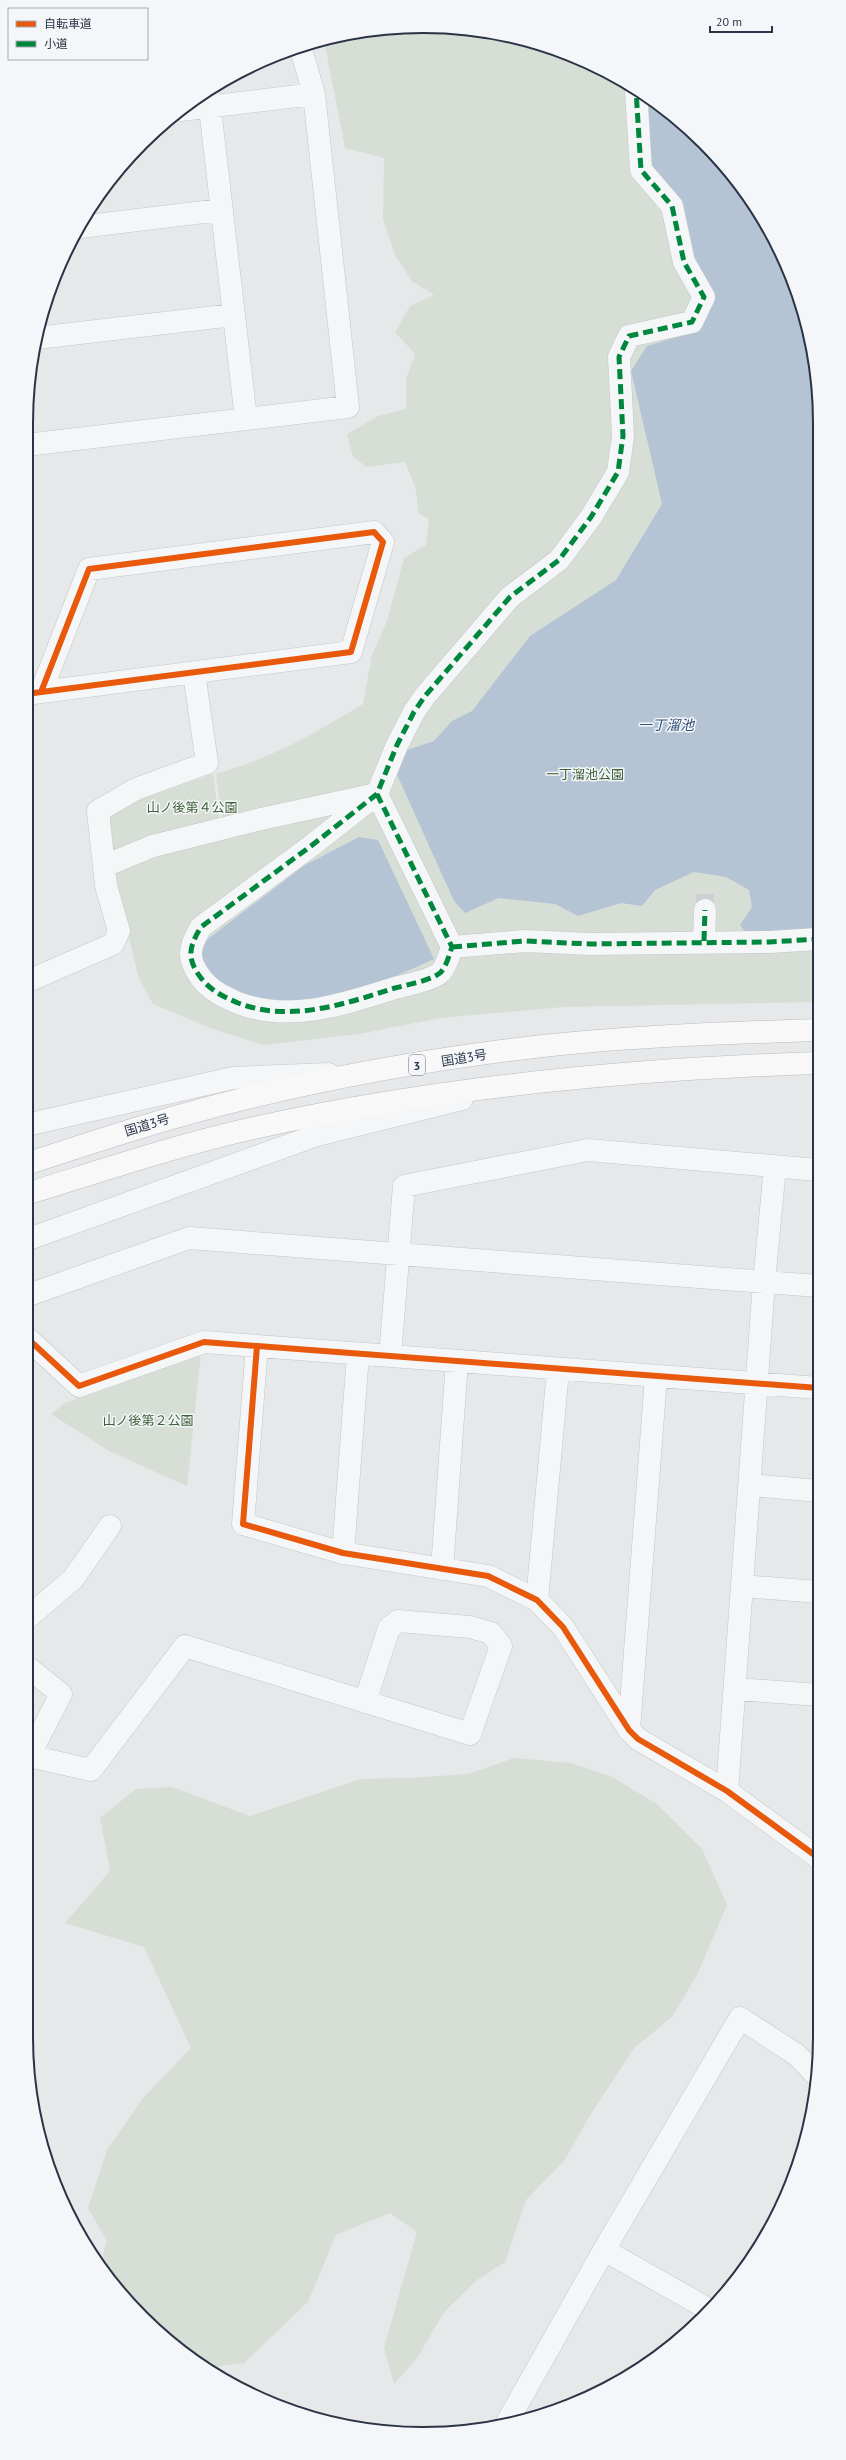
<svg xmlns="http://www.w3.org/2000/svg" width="846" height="2460" font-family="'PT Sans','Noto Sans JP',sans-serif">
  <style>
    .green { fill: #d6ded6 }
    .water { fill: #b4c4d5 }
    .building { fill: #ced0d3 }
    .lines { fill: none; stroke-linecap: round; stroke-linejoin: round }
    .minor-casing { stroke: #c4c6c8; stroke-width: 23 }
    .highway-casing { stroke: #b8bbbf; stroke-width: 23 }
    .minor { stroke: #f5f6f7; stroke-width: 22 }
    .highway { stroke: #f8f8f8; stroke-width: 22 }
    .quiet { stroke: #00873e; stroke-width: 5; stroke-dasharray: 10 5; stroke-linecap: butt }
    .cycleway-casing { stroke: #f4f6f9; stroke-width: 8 }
    .cycleway { stroke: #e8590c; stroke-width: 6 }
    .labels { text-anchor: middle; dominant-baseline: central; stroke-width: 3; stroke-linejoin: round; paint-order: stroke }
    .shield { fill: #f4f6f9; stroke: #676e7b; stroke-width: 1 }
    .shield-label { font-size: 12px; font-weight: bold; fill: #2b3445 }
    .park-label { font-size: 13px; fill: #3f6138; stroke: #f4f6f9 }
    .street-label { font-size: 13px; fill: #2b3445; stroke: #f4f6f9 }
    .water-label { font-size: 14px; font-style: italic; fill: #34527a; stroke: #f4f6f9 }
    .rim { fill: none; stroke: #2b3445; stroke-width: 2 }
  </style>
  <rect width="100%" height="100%" fill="#e6e8ea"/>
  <path class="green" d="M449,27L526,39L622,79L685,124L721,161L779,248L806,320L817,371L818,1002L563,1007L440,1018L359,1034L263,1045L210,1028L153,1004L138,976L115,875L121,867L224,834L216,774C274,757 312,735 363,704L372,655L387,621L404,558L426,545L429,519L418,513L416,489L405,462L367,467L353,457L347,434L378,416L406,409V379L415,354L395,332L410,306L434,295L412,281L395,255L383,219L384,158L345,148L324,40L371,29Z
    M213,774L220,825L108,858L103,812Z
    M201,1353L187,1486L109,1451L51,1414L65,1403Z
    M26,1441L32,1505L26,1515Z
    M514,1758L571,1763L612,1777L657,1804L702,1849L727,1905L697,1975L672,2017L634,2048L589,2117L564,2161L526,2200L505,2262L477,2280L445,2311L417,2358L394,2384L384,2348L417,2232L390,2213L336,2235L308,2302L244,2363L207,2368C165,2342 130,2306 100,2266L107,2241L88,2208L107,2150L143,2098L191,2048L144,1947L65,1923L110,1871L100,1818L136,1789L172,1787L250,1816L361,1779L410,1778L468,1774Z"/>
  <path class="water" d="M645,96L685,124L721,161L779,248L806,320L817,371L818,928L746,933L740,925L752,907L749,890L726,877L694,872L655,890L642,906L621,903L578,916L555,904L499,898L465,913L454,901L394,768L401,752L434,741L452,721L472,711L530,636L616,580L662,504L631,371L647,346L691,333L711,297L645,166Z
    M359,837L378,840L434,959C374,986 305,1018 239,993C229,988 218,985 210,977C205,972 203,959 200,952L204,942L305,865Z"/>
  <path class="building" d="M696,894H714V902L705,898L696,902Z"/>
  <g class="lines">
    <g class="minor-casing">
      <path id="minor" d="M208,91L246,419
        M181,110L314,94
        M80,227L220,210
        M37,338L233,315
        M26,445L348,407L314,94L300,46
        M26,694L351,652L383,542L374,532L89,569L41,692
        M377,794L452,947C449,955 447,965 441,972C433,980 406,985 395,988C344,1004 291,1023 238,1003C224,997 211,991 201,978C186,958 189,947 201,927L311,846L377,794L397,745L414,712L425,696L510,597L559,560L591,517L618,472L623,436L619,357L629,336L692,322L704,297L684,262L672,206L641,170L636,90
        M104,866L153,846L261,819L372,795
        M704,941L705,910
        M452,947L525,941L590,944L770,942L818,939
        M26,982L113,944L119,931L106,886L98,811L136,789L207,763L194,673
        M26,1125L233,1078L329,1074
        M26,1240L317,1135L462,1099
        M26,1296L189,1238L818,1286
        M26,1337L79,1386L204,1342L819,1388
        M257,1346L243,1524L343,1553L488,1576L537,1600L563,1627L629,1730L638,1739L727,1791L820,1859
        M390,1356L404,1186L588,1150L818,1170
        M750,1485L819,1491
        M343,1553L358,1354
        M442,1569L457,1362
        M742,1586L819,1592
        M537,1600L558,1370
        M26,1619L73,1579L110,1526
        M26,1666L61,1694L26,1762
        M736,1689L819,1695
        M629,1730L656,1377
        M29,1756L91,1770L185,1646L470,1734L501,1646L491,1633L470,1627L398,1621L389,1628L365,1702
        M727,1791L764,1282L775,1167
        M604,2250L710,2310
        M506,2424L604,2250L740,2018L797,2055L815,2074"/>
    </g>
    <g class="highway-casing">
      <path id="highway" d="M26,1164C99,1140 172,1116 247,1098C342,1075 446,1057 543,1046C634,1036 726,1033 818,1030
        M26,1194C104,1170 183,1143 263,1126C446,1086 631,1069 818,1063"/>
    </g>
    <use href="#minor" class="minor"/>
    <use href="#highway" class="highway"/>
    <path class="quiet" d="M377,794L452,947C449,955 447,965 441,972C433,980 406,985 395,988C344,1004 291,1023 238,1003C224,997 211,991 201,978C186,958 189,947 201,927L311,846L377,794L397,745L414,712L425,696L510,597L559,560L591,517L618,472L623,436L619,357L629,336L692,322L704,297L684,262L672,206L641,170L636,90
      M704,941L705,910
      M452,947L525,941L590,944L770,942L818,939"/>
    <g class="cycleway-casing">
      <path id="cycleway" d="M26,694L351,652L383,542L374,532L89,569L41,692
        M26,1337L79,1386L204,1342L819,1388
        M257,1346L243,1524L343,1553L488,1576L537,1600L563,1627L629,1730L638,1739L727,1791L820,1859"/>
    </g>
    <use href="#cycleway" class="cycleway"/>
  </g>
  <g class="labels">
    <rect class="shield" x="409" y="1055" width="16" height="20" rx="3"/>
    <g class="shield-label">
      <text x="417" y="1065">3</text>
    </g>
    <g class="park-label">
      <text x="585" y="774">一丁溜池公園</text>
      <text x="192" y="807">山ノ後第４公園</text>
      <text x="148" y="1420">山ノ後第２公園</text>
    </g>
    <g class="street-label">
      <text transform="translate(464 1058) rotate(-9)">国道3号</text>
      <text transform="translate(147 1125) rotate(-17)">国道3号</text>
    </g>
    <g class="water-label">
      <text x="666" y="725">一丁溜池</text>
    </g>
  </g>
  <path d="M0 0H846V2460H0ZM423 33H423A390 390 0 0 1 813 423V2037A390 390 0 0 1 423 2427H423A390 390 0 0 1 33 2037V423A390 390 0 0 1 423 33Z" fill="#f4f6f9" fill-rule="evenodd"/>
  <path class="rim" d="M423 33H423A390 390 0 0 1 813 423V2037A390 390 0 0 1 423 2427H423A390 390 0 0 1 33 2037V423A390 390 0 0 1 423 33Z"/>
  <rect x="8" y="8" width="140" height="52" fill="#f4f6f9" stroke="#a4a8b1"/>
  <rect x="16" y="21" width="20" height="6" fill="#e8590c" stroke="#a4a8b1"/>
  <text x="44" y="28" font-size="12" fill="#2b3445">自転車道</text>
  <rect x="16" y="41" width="20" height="6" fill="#00873e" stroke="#a4a8b1"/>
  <text x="44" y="48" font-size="12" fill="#2b3445">小道</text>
  <path d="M710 26v6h62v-6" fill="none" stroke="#2b3445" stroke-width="2"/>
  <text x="716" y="26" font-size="12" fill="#2b3445" stroke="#f4f6f9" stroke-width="3" paint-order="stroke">20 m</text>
</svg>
